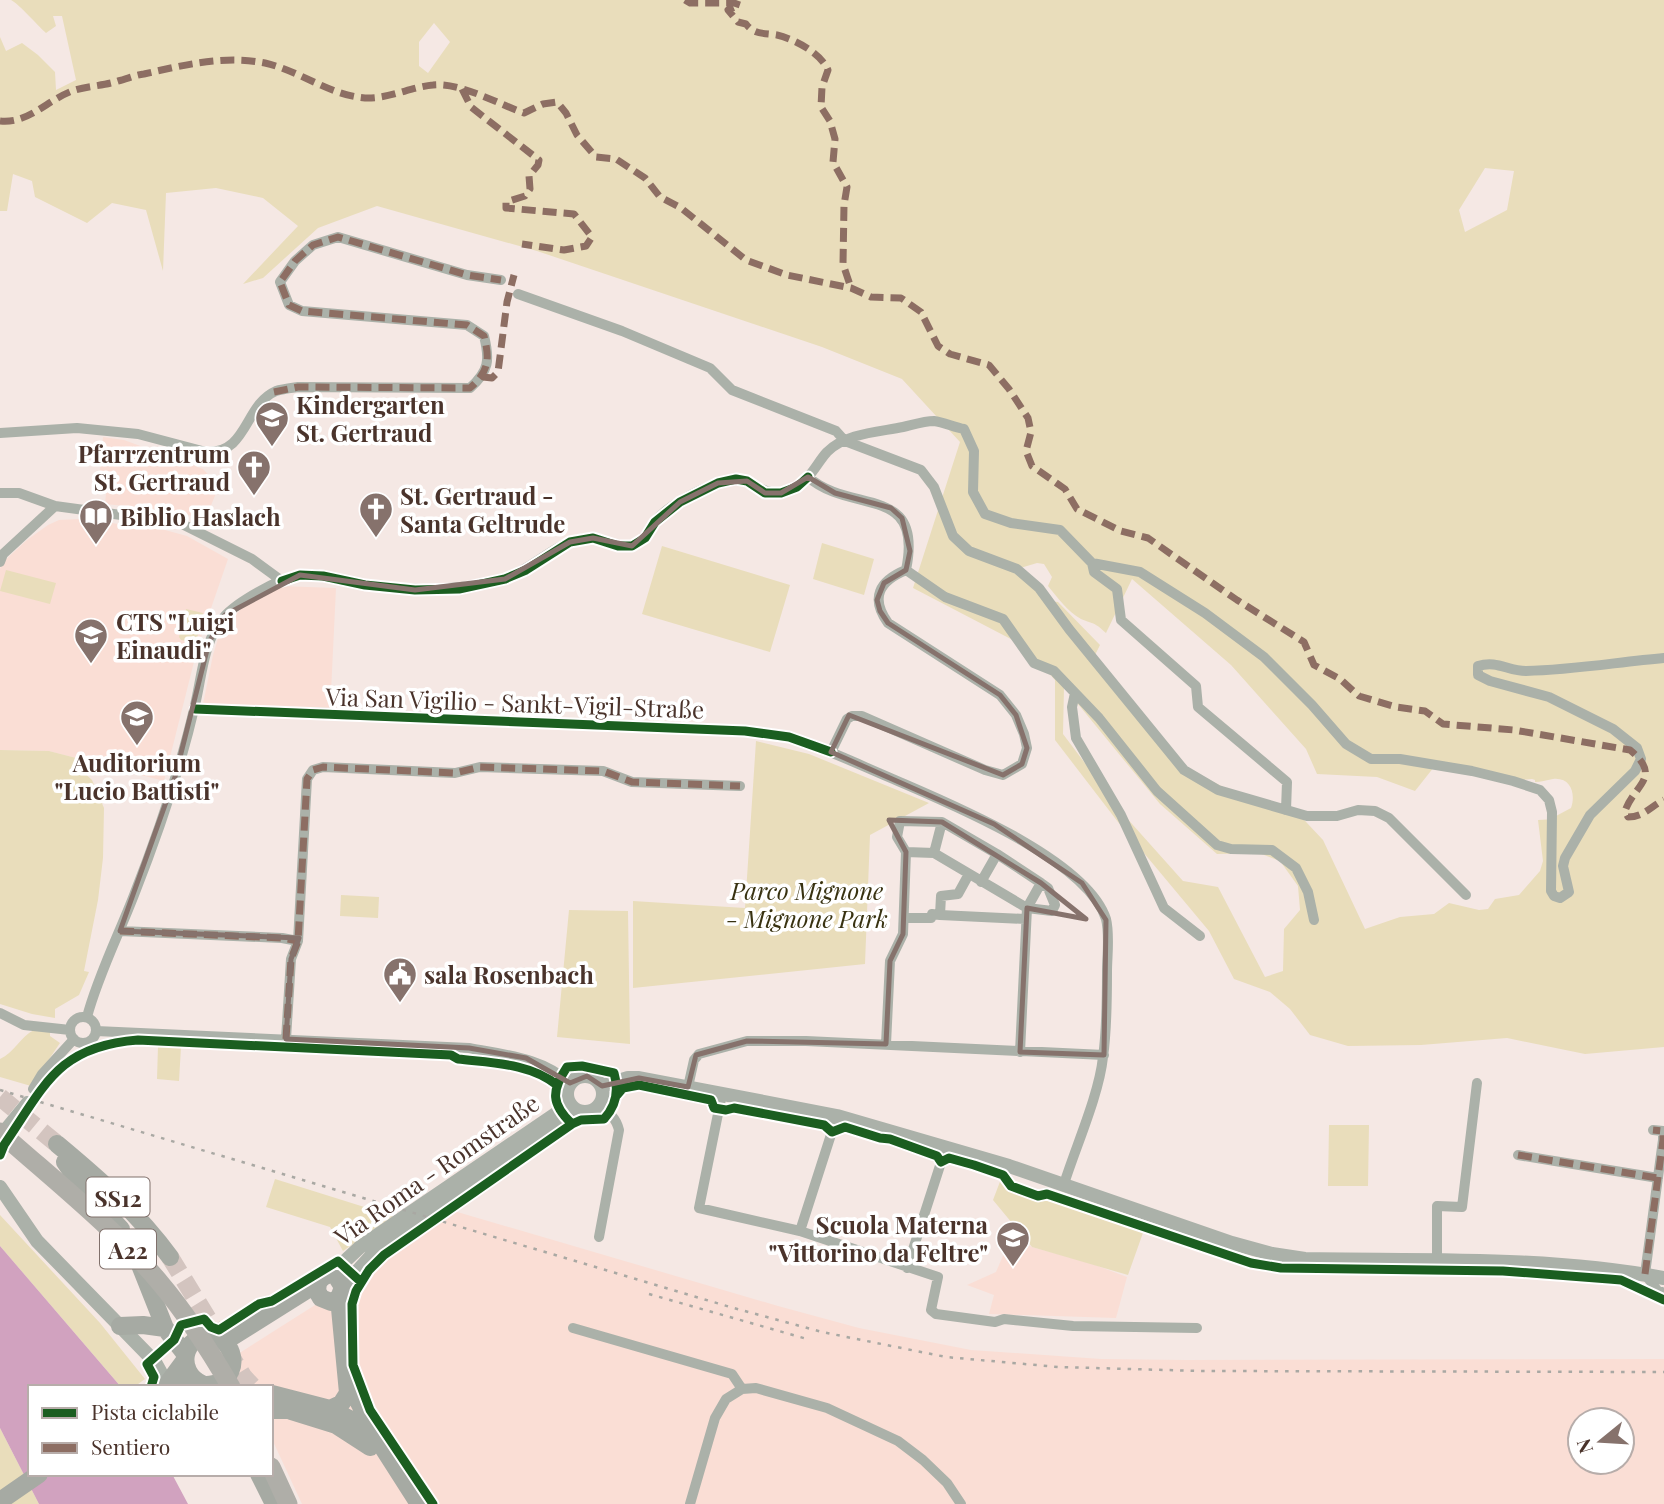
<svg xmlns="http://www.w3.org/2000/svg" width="1664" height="1504" font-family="'Playfair Display',serif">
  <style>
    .built { fill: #faded5; fill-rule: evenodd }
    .green { fill: #e9ddbb; fill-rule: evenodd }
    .water { fill: #d1a2bf }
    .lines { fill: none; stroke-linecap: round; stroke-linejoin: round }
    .primary-tunnel { stroke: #d3c4bf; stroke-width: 18; stroke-dasharray: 18 9; stroke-linecap: butt }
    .minor { stroke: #abb1a9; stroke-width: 10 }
    .tertiary { stroke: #abb1a9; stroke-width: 14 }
    .primary { stroke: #a6aaa3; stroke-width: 18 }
    .motorway { stroke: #afaea8; stroke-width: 19 }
    .rail { stroke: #a9a8a3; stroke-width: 2.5; stroke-dasharray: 3.5 7; stroke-linecap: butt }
    .quiet { stroke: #8d6e63; stroke-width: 7; stroke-dasharray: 14 7; stroke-linecap: butt }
    .cycleway-casing { stroke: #fff; stroke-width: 13 }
    .cycleway { stroke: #1b5e20; stroke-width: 9 }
    .marked { fill: none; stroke: #86726c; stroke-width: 5; stroke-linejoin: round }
    .labels { text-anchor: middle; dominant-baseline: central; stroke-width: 7; stroke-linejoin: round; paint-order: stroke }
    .shield { fill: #fff; stroke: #80706b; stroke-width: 2 }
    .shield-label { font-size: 23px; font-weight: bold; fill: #4a332b }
    .poi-label { font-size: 24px; font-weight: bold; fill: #4a332b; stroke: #fff; text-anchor: start }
    .street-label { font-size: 24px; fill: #4a332b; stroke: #fff }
    .park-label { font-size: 24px; font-style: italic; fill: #383211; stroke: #fff }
  </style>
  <rect width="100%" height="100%" fill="#f5e8e4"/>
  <path class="built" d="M103,437L124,440L203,469L219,486L205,520L175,511L105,504L107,482L99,480Z
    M80,519L165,530L187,536L228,559L198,646L164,781L49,751L0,750V569L2,563L27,540L48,525L59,520Z
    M280,586L336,588L330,713L202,709L213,655L221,629L244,606Z
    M454,1211L778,1306L859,1328L971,1350L1101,1359L1186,1360L1664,1359V1504H302L271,1437V1387H245L234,1366L238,1354L416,1241ZM1580,1420H1622V1462H1580Z
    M1011,1237L1032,1247L1090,1263L1127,1277L1116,1318L989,1314L994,1295L967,1285L996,1272Z"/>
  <path class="green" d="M11,0H1664V1047L1585,1054L1507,1038L1421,1045L1348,1046L1310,1035L1290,1009L1270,992L1234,979L1209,931L1118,822L1055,740V680L1024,646L913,588L960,442L902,379L822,347L537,251L377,206L318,228L263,278L243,284L298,226L263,198L216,188L166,193L163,271L146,210L112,203L87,223L35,197L32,181L13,174L7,211H0V37L6,51L22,43L38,55L55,72L56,90L76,80L62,16H53L56,26L46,33C37,25 19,4 11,0ZM434,23L450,42L428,73L419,66V42ZM1485,168L1514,171L1507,210L1465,232L1459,210ZM1037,563L1044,564L1052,577L1048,586C1057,597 1068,612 1081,619C1095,625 1093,621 1106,633L1132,579L1231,665L1306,749L1317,774L1377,777L1415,791L1434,767L1502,782L1532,779L1535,780V782C1541,782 1546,780 1553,779C1571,777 1576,794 1571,808L1556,816V819L1538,820L1543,861L1540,871L1519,895L1495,899L1488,909L1479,910L1449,903L1434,914L1400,917L1365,929L1323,840L1292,807L1236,794L1186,767L1094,657L1100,645L1058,602L1050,601L1017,569ZM1064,687L1160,804L1217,854L1259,853L1280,861L1298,886L1300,910L1284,929L1283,971L1265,977L1218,887L1183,881L1124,815L1063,734Z
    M822,543L874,559L864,595L813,579Z
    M662,546L790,585L770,652L642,614Z
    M6,570L56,583L50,604L0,591Z
    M186,609L203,613L196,643L181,640L179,637Z
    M756,741L809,754L929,803L870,835L865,964L633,988V901L745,908Z
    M0,750L49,751L80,759L78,767L92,780L104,808L103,858L98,900L84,971L89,972L79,995L55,1009V1018L32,1014L0,1004Z
    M341,895L379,897L378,918L340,916Z
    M569,910L628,911L630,1044L557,1037Z
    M34,1030L50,1031V1036L60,1043L31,1086L0,1077V1059C14,1053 21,1036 34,1030Z
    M158,1046L181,1047L179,1081L157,1079Z
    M1329,1125H1369L1368,1186H1328Z
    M275,1179L393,1216L343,1251L330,1227L266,1207Z
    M1001,1179L1144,1230L1128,1275L1032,1247L993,1200Z
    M0,1215L100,1323L145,1379L134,1387H121L0,1246Z
    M0,1428L37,1500L39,1504H0Z"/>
  <path class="water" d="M0,1246L121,1387H30V1474H172L188,1504H39L0,1428Z"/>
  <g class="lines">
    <path class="primary-tunnel" d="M0,1097L57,1144
      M170,1257L243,1376L253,1387"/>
    <path class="minor" d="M518,294L622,331L710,368L732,390L836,431L845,441L921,470L934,487L953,536L969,551L1017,569L1039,588L1069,629L1184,770L1218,790L1307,816H1337L1358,810L1375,811L1389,818L1466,895
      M0,433L77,428L138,434L206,452C248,454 244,405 276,391C282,389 291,388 298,387L470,388C489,371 490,360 484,336L467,325L302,311L289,305L280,282L295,261L313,245L338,237L467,275L501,280
      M808,477C851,515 924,483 906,570
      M0,493H19L55,506L180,523L252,559L282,581
      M0,562L3,554L55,506
      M1092,563L1094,572L1117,589L1121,620L1196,686L1198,707L1287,782L1286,810
      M906,570L945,597L1003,619L1034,663L1054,671L1099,718L1157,791L1217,845L1231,849L1272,850L1296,868L1308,892L1314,920
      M1075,693L1072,707L1076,738L1121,815L1164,908L1200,936
      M195,709L365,714L768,733C812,741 852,762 893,779C948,803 1087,859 1106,919C1110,935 1107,956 1107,972C1107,1000 1107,1029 1103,1057C1099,1095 1076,1146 1064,1184
      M831,752L847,719L852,716H862L985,770L1003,775L1022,764L1027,748L1024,734L1016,715L1000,695L888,623C870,598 879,581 906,570
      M906,852L897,837L900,821L942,822
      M934,853L942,822L997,854
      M981,882L997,854L1041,883
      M1041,883L1048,888L1055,905L1052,911L1027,908Z
      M940,915L1025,919
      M904,918H931L932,914L940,915L941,896L958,894L969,874
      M120,931L282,938L298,941
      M0,1013L24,1025L70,1030
      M87,1017C97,978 119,934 134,895C158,834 180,770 195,705C202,677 203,641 224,617C237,602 278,579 299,575C321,571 345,582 367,585C412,591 458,591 503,579C534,570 558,537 592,538C606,539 619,551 634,545C645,540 647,531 654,522C669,505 696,491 718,483C756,470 758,504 793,488C810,481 816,464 827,452C846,433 879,432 903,427C912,425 924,421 934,421C943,422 954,427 964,429L974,451L973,492L985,514L1011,523L1060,530L1092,563L1140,572L1205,613L1264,657L1312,705L1346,744L1371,759H1400L1472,771L1513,781L1540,790L1549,800L1552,812L1551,891L1554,896L1560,898L1569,892L1563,866L1565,858L1590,815L1635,771L1641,759L1637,748L1613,729L1549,697L1490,681L1478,675V666C1497,660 1508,671 1526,671C1573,670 1618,662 1664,658
      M70 1030a13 13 0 1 1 26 0a13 13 0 1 1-26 0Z
      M96,1031L469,1048C505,1055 542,1057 570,1083
      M286,1039L291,959L298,941L307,779L313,770L323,767L455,773L480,767L603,771L632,782L740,786
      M886,1044L890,961L903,934L906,852L934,853L1027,908L1020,1052
      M688,1087L694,1060L699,1054L747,1041H806L1104,1055
      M33,1089L42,1074L74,1039
      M722,1094L699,1208L800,1231L938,1277L931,1310L936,1314L995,1322L1004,1319L1073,1326L1197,1328
      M599,1107C610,1113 616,1118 619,1130L599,1237
      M1653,1130L1663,1131V1140L1645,1274L1657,1290L1664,1293
      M0,1134L27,1101
      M1518,1155L1658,1178
      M800,1231L837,1116
      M1437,1260V1206L1462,1207L1477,1083
      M907,1268L946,1147
      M573,1328L732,1374L742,1389
      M690,1504L715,1418L726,1399L742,1389L756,1388L827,1408L898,1441L923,1460L947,1483L961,1504"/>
    <path class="tertiary" d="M567 1094a18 18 0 1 1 36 0a18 18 0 1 1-36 0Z
      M602,1086L628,1078H639L837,1116L1009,1166L1232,1243L1272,1254L1305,1259C1425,1261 1545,1256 1664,1278
      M0,1187L37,1241L155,1362L167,1384
      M330,1275L360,1247L560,1111L569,1103
      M343,1287L372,1255L580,1112"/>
    <path class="primary" d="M57,1144C99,1179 138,1213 170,1257
      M65,1162L82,1187L121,1229
      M138,1260L165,1328L186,1355
      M318,1283L317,1291L321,1298L331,1302L339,1298
      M120,1326L143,1325L165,1328
      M224,1342L318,1283C322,1276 328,1273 336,1276L343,1287L339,1298L348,1393L341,1404L330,1409
      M348,1381L375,1434
      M165,1387L185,1360
      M182,1387C194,1384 209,1388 220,1382C240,1372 235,1340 212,1337C183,1333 175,1372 202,1384
      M272,1394L330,1409L359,1424L378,1440L419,1504
      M271,1410H286
      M291,1411L336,1425L370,1447
      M259,1474L274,1504
      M0,1501L39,1474"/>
    <path class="motorway" d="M0,1132C55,1181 114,1227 161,1284C188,1316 210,1351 231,1387
      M271,1467L288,1504"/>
    <path class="rail" d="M0,1090L730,1307L822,1332L946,1357L1058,1367L1201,1371L1664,1372
      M649,1294L807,1339"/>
    <path class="quiet" d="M685,0L690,3H734L740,5L728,10L738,22L746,24C754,35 765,33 777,35C794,39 821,53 828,70L822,87L821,107L830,121L835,139L833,162L847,187L844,205L843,264L851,288
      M462,89L471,107L539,160L538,165L529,176L530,189L525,196L506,202V208L574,214L592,237L586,246L564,250L522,244
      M0,121C28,124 46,101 72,91C86,86 103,86 118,81C127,79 135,75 144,74C183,65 225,55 265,63C300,71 329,95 365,98C388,99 411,87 433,85C459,82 499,104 524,113L543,104L557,102L566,113L577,135L596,157L616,159L645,178L660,197L681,208L746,260L787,275L851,288L871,297L901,298L921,312L938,346L950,354L989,365L1009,389L1028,418L1031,432L1026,451L1032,466L1065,489L1077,509L1121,531L1148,538L1237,600L1304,642L1314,665L1340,679L1359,696L1396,707L1425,711L1443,724L1514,730L1630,750C1663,777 1634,785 1625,811L1628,817C1644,817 1651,806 1664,800
      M483,377L492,378L498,372L507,302L514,275
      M274,392L298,387L470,388C489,371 490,360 484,336L467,325L302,311L289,305L280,282L295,261L313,245L338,237L467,275L501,280
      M120,931L282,938L298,941
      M286,1039L291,959L298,941L307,779L313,770L323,767L455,773L480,767L603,771L632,782L740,786
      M1518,1155L1658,1178
      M1645,1274L1663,1140V1131L1653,1130"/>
    <g class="cycleway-casing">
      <path id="cycleway" d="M282,581L300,575L323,576L365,585L415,590L459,589L505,579L526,570L570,542L593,538L618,546H632L645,538L655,522L680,502L718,483L736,479L747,481L765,493H781L797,487L808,477
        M195,709L745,731L789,737L831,752
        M617,1095L623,1088L639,1085L711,1100L714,1108L726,1110L734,1108L824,1125L832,1132L845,1127L880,1138L890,1139L937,1156L941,1162L949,1158L974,1165L1003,1175L1011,1186L1038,1196L1047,1194L1251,1263L1281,1268L1503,1271L1609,1279L1621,1280L1664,1300
        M0,1155L4,1145C45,1085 58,1046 138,1040L451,1055L458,1059C491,1063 530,1063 557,1085
        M151,1387L154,1377L147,1364L174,1340L181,1325L204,1319L211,1327L219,1330L259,1304L272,1301L338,1261L360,1281
        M433,1504L370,1410L353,1365L352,1304L356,1291L369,1270L384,1255L572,1124L581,1120L604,1119C617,1105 619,1090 614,1073L582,1066L567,1067C551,1091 551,1104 572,1124"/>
    </g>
    <use href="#cycleway" class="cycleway"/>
  </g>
  <path class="marked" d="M808,477L835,493L891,508L902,518L910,551L906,570L884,583L877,600L880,611L888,623L1000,695L1016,715L1027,748L1022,764L1003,775L849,715L831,752L994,824L1082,883L1106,920L1104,1055L1020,1052L1027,908L1086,919L1041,883L942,822L889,820L906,852L903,934L890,961L886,1044L747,1041L696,1055L688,1087L639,1078L602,1086L587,1076L570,1083L526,1058L469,1048L286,1039L291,959L299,938L120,931L175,777L209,642L225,615L300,575L415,590L505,579L570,542L593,538L632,546L680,502L718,483L747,481L765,493H781Z"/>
  <defs>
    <g id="school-pin" transform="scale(1.75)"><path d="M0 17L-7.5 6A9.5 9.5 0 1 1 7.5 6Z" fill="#86726c" stroke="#fff"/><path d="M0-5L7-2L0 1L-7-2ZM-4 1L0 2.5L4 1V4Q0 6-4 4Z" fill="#fff"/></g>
    <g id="church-pin" transform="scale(1.75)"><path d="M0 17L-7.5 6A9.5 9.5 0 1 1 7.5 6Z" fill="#86726c" stroke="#fff"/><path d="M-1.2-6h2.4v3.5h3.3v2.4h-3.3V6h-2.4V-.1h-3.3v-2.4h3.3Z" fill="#fff"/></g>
    <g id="library-pin" transform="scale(1.75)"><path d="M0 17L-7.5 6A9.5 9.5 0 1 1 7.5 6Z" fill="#86726c" stroke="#fff"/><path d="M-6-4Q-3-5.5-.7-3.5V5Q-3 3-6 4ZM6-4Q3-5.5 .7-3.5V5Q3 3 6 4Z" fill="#fff"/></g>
    <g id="civic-pin" transform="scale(1.75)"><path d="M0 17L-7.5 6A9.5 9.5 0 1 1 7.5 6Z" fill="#86726c" stroke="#fff"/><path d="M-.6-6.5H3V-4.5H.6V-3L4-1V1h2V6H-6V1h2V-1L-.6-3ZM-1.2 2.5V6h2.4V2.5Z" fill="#fff"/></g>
  </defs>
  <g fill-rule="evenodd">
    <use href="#school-pin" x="272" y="418"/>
    <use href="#church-pin" x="254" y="467"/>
    <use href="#church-pin" x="376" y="509"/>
    <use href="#library-pin" x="96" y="516"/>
    <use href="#school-pin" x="91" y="635"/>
    <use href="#school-pin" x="137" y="717"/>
    <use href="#civic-pin" x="400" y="974"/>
    <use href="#school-pin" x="1013" y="1238"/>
  </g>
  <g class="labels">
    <g class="shield">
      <rect x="86.5" y="1177.5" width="63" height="39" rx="5"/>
      <rect x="100" y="1229.5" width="56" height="39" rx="5"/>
    </g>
    <g class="shield-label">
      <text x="118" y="1197">SS12</text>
      <text x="128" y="1249">A22</text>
    </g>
    <g class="poi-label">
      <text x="296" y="404">Kindergarten<tspan x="296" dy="28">St. Gertraud</tspan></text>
      <text x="230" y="453" text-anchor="end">Pfarrzentrum<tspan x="230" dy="28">St. Gertraud</tspan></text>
      <text x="400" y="495">St. Gertraud -<tspan x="400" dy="28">Santa Geltrude</tspan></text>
      <text x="120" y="516">Biblio Haslach</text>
      <text x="116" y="621">CTS "Luigi<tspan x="116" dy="28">Einaudi"</tspan></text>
      <text x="137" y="762" text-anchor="middle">Auditorium<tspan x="137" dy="28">"Lucio Battisti"</tspan></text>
      <text x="424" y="974">sala Rosenbach</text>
      <text x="988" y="1224" text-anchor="end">Scuola Materna<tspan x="988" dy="28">"Vittorino da Feltre"</tspan></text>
    </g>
    <g class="street-label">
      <text transform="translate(515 702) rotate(2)">Via San Vigilio - Sankt-Vigil-Straße</text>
      <text transform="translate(436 1169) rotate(-35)">Via Roma - Romstraße</text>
    </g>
    <g class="park-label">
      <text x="807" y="890">Parco Mignone<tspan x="807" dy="28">- Mignone Park</tspan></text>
    </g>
  </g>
  <rect x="28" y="1385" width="245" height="91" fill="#ffffff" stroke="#b7adaa" stroke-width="2"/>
  <rect x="42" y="1408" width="35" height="10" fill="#1b5e20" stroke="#b7adaa" stroke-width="2"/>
  <text x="91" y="1420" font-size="21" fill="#4a332b">Pista ciclabile</text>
  <rect x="42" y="1443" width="35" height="10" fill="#8d6e63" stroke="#b7adaa" stroke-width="2"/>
  <text x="91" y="1455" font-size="21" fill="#4a332b">Sentiero</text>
  <g transform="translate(1601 1441) rotate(252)"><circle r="33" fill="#ffffff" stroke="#b7adaa" stroke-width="2"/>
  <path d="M0-5L12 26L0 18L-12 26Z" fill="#86726c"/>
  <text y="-10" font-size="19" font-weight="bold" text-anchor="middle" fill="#4a332b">N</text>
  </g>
</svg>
